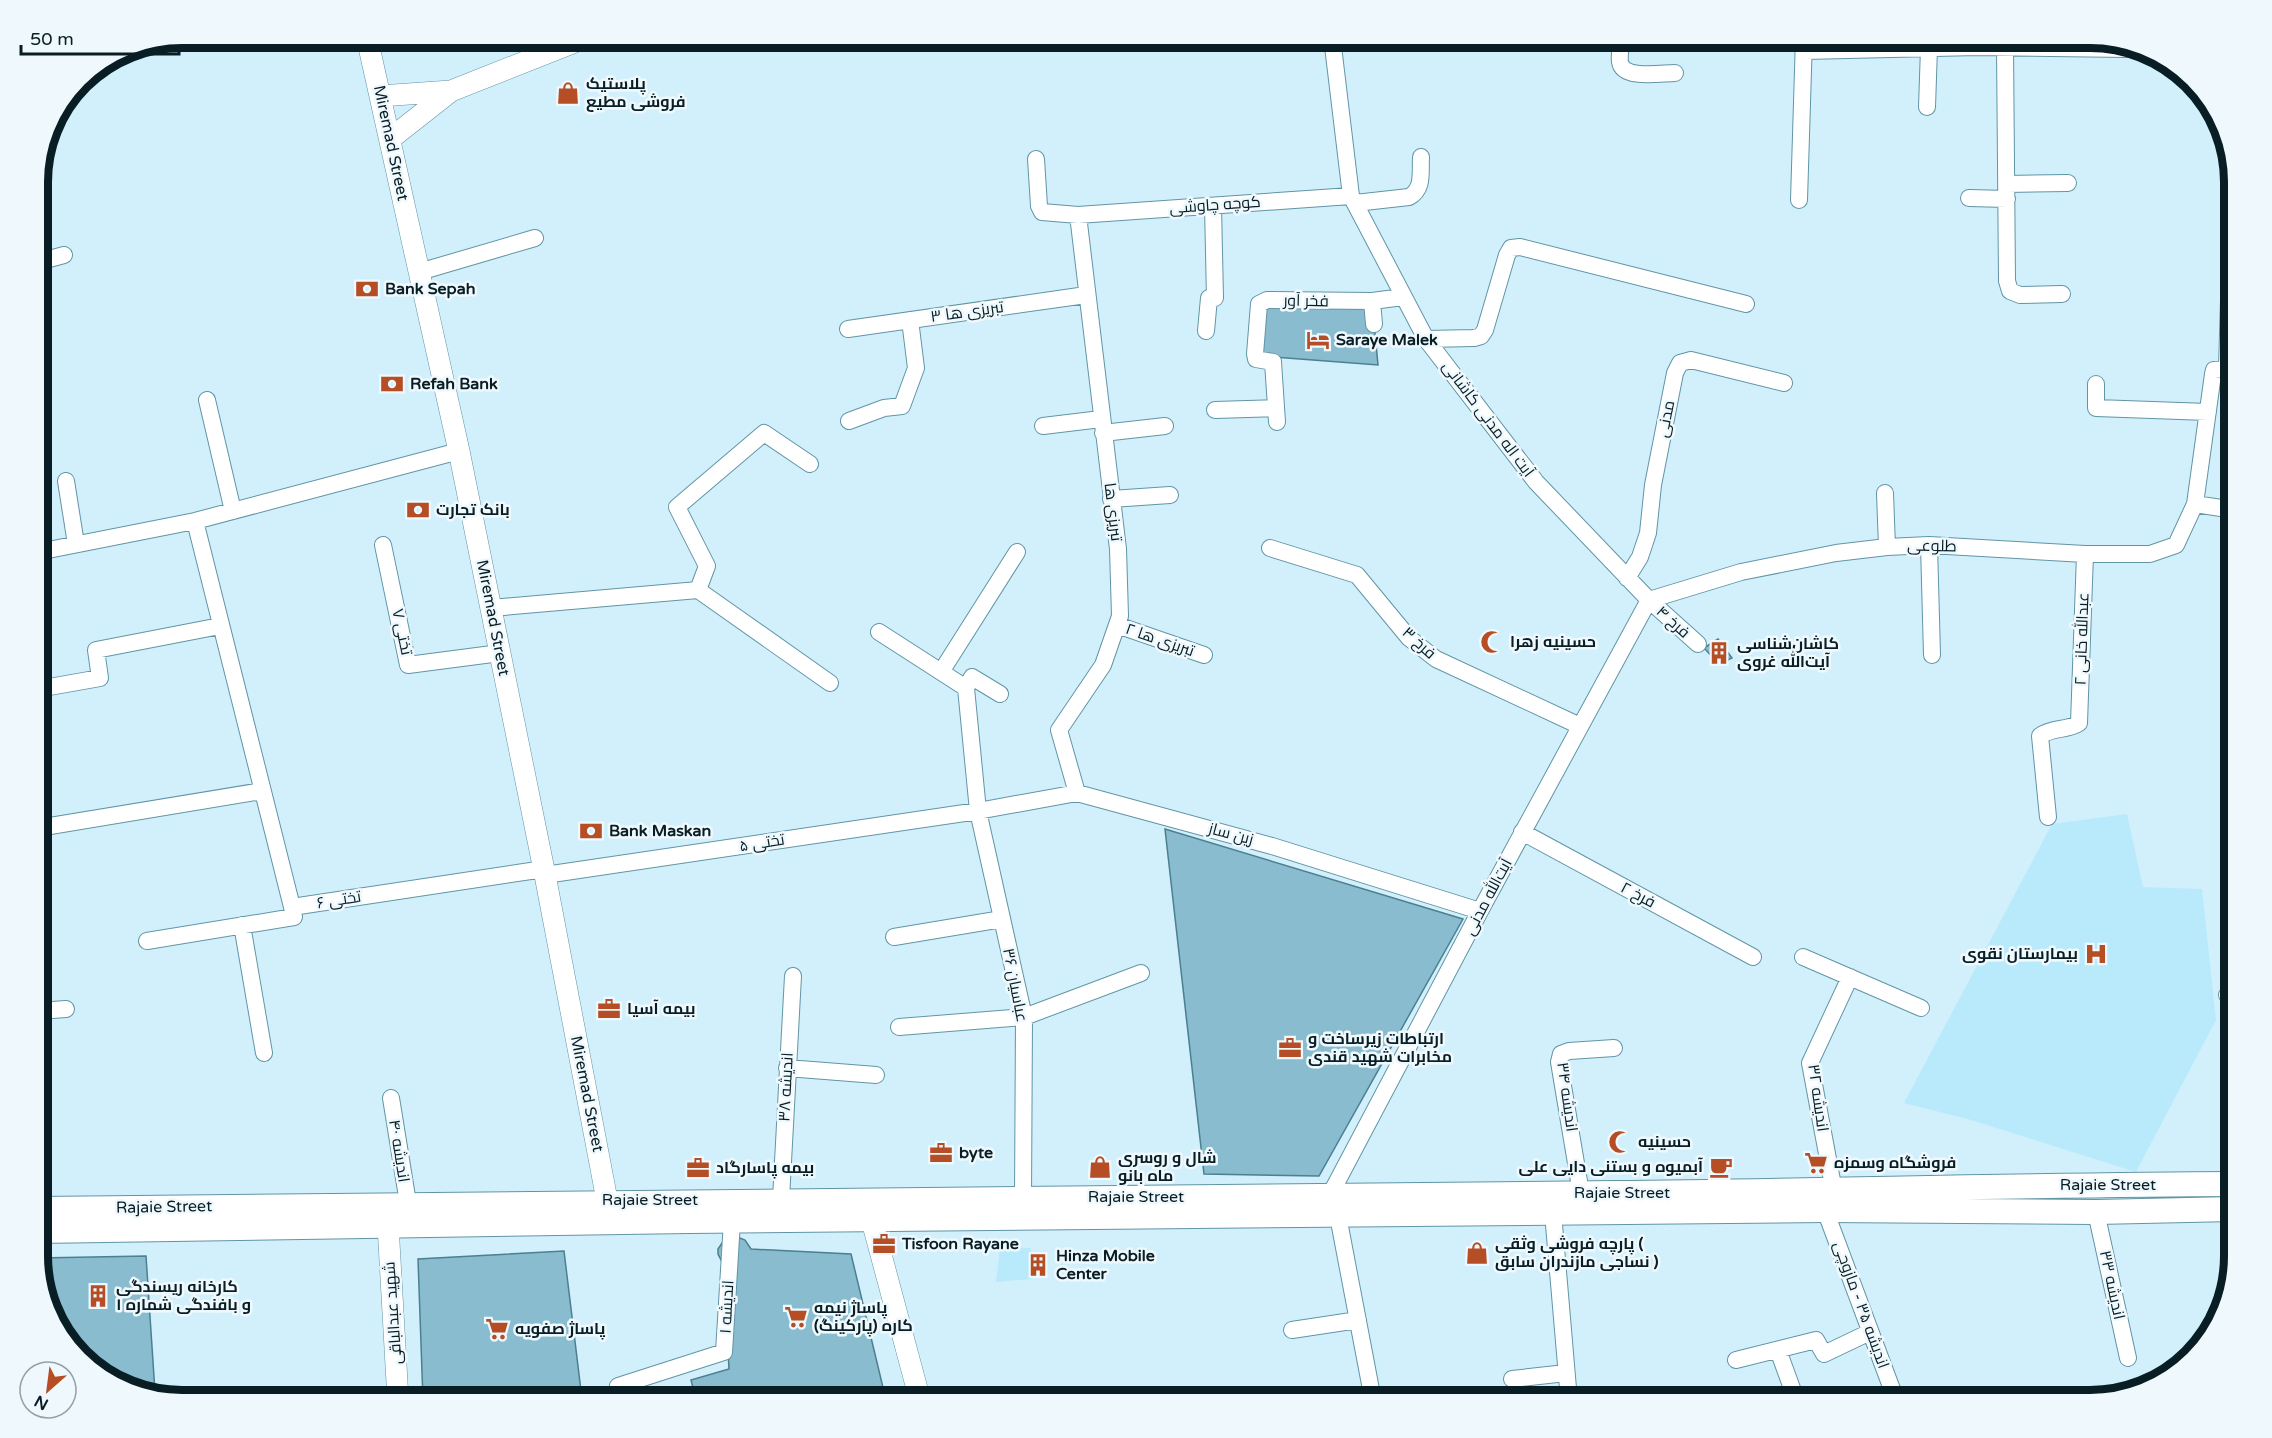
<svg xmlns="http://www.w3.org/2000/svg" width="2272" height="1438" font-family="'Varela Round',Cairo,sans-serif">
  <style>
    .built { fill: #b9eafb }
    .building { fill: #88bcce; stroke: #4c7f8f; stroke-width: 1.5 }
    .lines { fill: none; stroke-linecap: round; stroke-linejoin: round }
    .minor-casing { stroke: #6195a5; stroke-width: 18 }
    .tertiary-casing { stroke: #6195a5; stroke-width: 22 }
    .secondary-casing { stroke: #6195a5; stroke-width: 26 }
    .minor { stroke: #fff; stroke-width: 16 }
    .tertiary { stroke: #fff; stroke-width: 21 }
    .secondary { stroke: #fff; stroke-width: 24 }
    .labels { text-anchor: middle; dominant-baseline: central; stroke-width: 5; stroke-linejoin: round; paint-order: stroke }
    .poi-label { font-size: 16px; font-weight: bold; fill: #081e24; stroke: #eff9fd; text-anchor: start }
    .street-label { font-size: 16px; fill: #081e24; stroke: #eff9fd }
    .rim { fill: none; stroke: #081e24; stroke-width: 8 }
  </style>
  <rect width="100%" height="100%" fill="#d1f0fb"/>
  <path class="built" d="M2127,814L2143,887L2202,889L2216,1020L2136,1172L1971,1120L1904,1103L2052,824Z
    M1000,1247L1031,1248V1279L996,1282Z"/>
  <path class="building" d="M1372,301L1378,365L1259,356L1262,306Z
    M1718,639L1732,658L1719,664L1704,648Z
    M1165,829L1463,919L1319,1176L1204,1174Z
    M735,1236L745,1240L751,1249L851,1254L886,1400H696L691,1380L729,1369L723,1264L718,1254V1249L724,1240Z
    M564,1251L582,1399L423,1400L418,1259Z
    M146,1256L155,1392L102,1376L57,1328L38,1265V1258Z
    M1034,1258H1042V1273H1034Z"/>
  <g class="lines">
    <g class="minor-casing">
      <path id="minor" d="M1332,38L1351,196L1426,339L1536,482L1649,600L1698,644
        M1622,38C1621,45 1619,55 1620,62C1623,80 1661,73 1675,73
        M2005,47L2007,281L2010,291L2020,295L2062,294
        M1804,51L1978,47L2127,49
        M1927,107L1929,48
        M1036,159L1039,206L1042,212L1078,215L1351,196
        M2007,184L2068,183
        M1969,198L2007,199
        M1799,200L1804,38
        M1355,203L1409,197C1424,189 1420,173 1421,157
        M38,262L64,255
        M419,272L535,238
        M1372,301L1374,324
        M848,329L1086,295
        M1206,331L1209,298H1215L1213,206
        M1426,339L1474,338L1481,336L1485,330L1507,255L1511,248L1520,247L1746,304
        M2227,368L2230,266
        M2096,384V408L2208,412
        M207,400L233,511
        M1215,410L1276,408
        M849,421L884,408L902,406L916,368L910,320
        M1277,422L1273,362L1256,359L1255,354L1259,304L1267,300L1372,301L1403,297
        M1043,426L1101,419
        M1103,433L1165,426
        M66,481L76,544
        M1885,493L1887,547
        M1111,499L1170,495
        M2195,504L2234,510
        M195,521L292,907
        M383,545L408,665L500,653
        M1929,545L1932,655
        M1270,548L1357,575L1409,638L1436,659L1580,726
        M38,552L195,521L459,451
        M1627,578L1640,557L1648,533L1653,485L1675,373L1680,363L1691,360L1784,383
        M698,590L707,566L677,507L764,433L810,464
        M1649,600L1741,572L1836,553L1887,547L1929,545L2085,554H2150L2176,545L2195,504L2213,374L2214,370L2234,368
        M491,608L698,590L830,683
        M1117,625L1204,655
        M879,632L966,688L978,811L1024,1017L1023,1198
        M941,672L1017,552
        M966,688L972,677L1000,694
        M38,689L100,678L96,650L220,626
        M1077,793L1059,730L1103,665L1120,616L1118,549L1078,215
        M2048,817L2040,736C2052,727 2067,731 2079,723L2085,554
        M38,828L262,791
        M1522,832L1753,957
        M545,875L978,811L1077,793L1272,846L1480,911
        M242,925L264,1053
        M894,937L1002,919
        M147,941L294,917L292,907L544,869
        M1803,957L1921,1008
        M2227,995H2234
        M38,1011L66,1009
        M899,1027L1024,1017L1141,973
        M787,1068L876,1075
        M391,1098L408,1203
        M38,1165L42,1209
        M1834,1191L1810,1063L1850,977
        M1581,1193L1559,1062L1561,1054L1569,1051L1614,1048
        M1330,1195L1480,911L1649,600
        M781,1199L793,976
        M1825,1210L1896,1400
        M2096,1212L2128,1358
        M1553,1213L1569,1400
        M1338,1216L1373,1400
        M1292,1330L1358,1320
        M1778,1350L1793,1391
        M1736,1360L1816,1340L1824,1354L1870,1332
        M1512,1379L1566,1373
        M618,1386L724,1352L732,1221"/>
    </g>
    <g class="tertiary-casing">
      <path id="tertiary" d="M367,38L459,451L545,875L607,1200
        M380,96L451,91
        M390,139L451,91L585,38
        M872,1221L920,1400
        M388,1225L398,1400"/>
    </g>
    <g class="secondary-casing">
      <path id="secondary" d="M38,1209C564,1201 1090,1197 1616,1193C1822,1191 2028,1185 2234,1184
        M38,1231L689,1221L1825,1210L2096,1212L2234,1209"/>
    </g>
    <use href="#minor" class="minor"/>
    <use href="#tertiary" class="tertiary"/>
    <use href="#secondary" class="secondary"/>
  </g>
  <defs>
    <g id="shop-bare" transform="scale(1.8)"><path d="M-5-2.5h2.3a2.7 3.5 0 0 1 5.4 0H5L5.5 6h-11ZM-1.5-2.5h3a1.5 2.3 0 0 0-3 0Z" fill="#b54e25" stroke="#eff9fd" stroke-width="2.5" paint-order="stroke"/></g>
    <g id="bank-bare" transform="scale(1.8)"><path d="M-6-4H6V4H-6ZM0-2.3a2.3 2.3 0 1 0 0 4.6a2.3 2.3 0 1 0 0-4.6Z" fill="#b54e25" stroke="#eff9fd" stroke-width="2.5" paint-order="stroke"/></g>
    <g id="hotel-bare" transform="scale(1.8)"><path d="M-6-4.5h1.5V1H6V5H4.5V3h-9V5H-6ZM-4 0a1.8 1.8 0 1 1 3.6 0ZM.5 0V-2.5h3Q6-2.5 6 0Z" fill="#b54e25" stroke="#eff9fd" stroke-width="2.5" paint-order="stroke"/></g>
    <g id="mosque-bare" transform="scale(1.8)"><path d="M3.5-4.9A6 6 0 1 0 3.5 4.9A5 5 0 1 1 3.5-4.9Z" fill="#b54e25" stroke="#eff9fd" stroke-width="2.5" paint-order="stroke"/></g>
    <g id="building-bare" transform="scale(1.8)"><path d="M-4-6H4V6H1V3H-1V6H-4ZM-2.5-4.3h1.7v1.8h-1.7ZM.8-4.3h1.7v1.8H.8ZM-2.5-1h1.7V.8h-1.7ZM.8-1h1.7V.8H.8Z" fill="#b54e25" stroke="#eff9fd" stroke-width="2.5" paint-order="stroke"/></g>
    <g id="hospital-bare" transform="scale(1.8)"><path d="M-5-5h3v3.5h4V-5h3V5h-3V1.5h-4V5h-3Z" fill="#b54e25" stroke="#eff9fd" stroke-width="2.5" paint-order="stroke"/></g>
    <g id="office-bare" transform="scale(1.8)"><path d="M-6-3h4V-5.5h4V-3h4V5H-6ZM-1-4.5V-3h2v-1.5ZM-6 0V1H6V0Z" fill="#b54e25" stroke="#eff9fd" stroke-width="2.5" paint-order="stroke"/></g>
    <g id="supermarket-bare" transform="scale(1.8)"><path d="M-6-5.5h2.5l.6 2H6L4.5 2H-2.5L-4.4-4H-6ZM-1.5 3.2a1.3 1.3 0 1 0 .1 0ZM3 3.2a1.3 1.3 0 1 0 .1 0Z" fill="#b54e25" stroke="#eff9fd" stroke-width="2.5" paint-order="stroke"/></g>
    <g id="cafe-bare" transform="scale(1.8)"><path d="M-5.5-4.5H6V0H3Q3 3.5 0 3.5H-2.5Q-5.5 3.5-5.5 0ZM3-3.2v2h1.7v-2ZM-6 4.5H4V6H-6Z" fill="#b54e25" stroke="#eff9fd" stroke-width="2.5" paint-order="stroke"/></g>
  </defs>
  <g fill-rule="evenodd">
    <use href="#shop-bare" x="568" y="93"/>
    <use href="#bank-bare" x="367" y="289"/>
    <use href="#hotel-bare" x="1318" y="340"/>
    <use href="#bank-bare" x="392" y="384"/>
    <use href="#bank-bare" x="418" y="510"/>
    <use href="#mosque-bare" x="1492" y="642"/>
    <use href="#building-bare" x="1719" y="653"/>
    <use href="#bank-bare" x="591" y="831"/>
    <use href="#hospital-bare" x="2096" y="954"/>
    <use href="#office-bare" x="609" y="1009"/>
    <use href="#office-bare" x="1290" y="1048"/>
    <use href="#mosque-bare" x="1620" y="1142"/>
    <use href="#office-bare" x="941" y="1153"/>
    <use href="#supermarket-bare" x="1816" y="1163"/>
    <use href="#shop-bare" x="1100" y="1167"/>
    <use href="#cafe-bare" x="1721" y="1167"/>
    <use href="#office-bare" x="698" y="1168"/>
    <use href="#office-bare" x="884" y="1244"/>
    <use href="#shop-bare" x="1477" y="1253"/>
    <use href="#building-bare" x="1038" y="1265"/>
    <use href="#building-bare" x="98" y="1296"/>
    <use href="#supermarket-bare" x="796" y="1317"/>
    <use href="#supermarket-bare" x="497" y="1329"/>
  </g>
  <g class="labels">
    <g class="poi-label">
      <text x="586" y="84">پلاستیک<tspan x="586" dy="18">فروشی مطیع</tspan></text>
      <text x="385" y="289">Bank Sepah</text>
      <text x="1336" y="340">Saraye Malek</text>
      <text x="410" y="384">Refah Bank</text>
      <text x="436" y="510">بانک تجارت</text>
      <text x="1510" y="642">حسینیه زهرا</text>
      <text x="1737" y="644">کاشان‌شناسی<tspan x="1737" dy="18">آیت‌الله غروی</tspan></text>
      <text x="609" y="831">Bank Maskan</text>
      <text x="2078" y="954" text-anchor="end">بیمارستان نقوی</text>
      <text x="627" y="1009">بیمه آسیا</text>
      <text x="1308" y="1039">ارتباطات زیرساخت و<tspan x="1308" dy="18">مخابرات شهید قندی</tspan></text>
      <text x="1638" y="1142">حسینیه</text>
      <text x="959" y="1153">byte</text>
      <text x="1118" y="1158">شال و روسری<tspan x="1118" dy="18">ماه بانو</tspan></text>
      <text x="1834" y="1163">فروشگاه وسمزه</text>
      <text x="1703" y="1167" text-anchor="end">آبمیوه و بستنی دایی علی</text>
      <text x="716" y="1168">بیمه پاسارگاد</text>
      <text x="902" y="1244">Tisfoon Rayane</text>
      <text x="1495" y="1244">پارچه فروشی وثقی (<tspan x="1495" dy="18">نساجی مازندران سابق )</tspan></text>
      <text x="1056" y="1256">Hinza Mobile<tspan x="1056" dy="18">Center</tspan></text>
      <text x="116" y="1287">کارخانه ریسندگی<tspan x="116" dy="18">و بافندگی شماره ۱</tspan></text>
      <text x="814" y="1308">پاساژ نیمه<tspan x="814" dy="18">کاره (پارکینگ)</tspan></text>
      <text x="515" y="1329">پاساژ صفویه</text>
    </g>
    <g class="street-label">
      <text transform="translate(391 143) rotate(78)">Miremad Street</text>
      <text transform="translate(1215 205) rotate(-4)">کوچه چاوشی</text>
      <text transform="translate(1306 301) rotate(1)">فخر آور</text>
      <text transform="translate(967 312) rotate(-8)">تبریزی ها ۳</text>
      <text transform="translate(1488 419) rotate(53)">آیت اله مدنی کاشانی</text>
      <text transform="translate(1666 419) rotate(-79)">مدنی</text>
      <text transform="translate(1113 512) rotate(83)">تبریزی ها</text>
      <text transform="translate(1932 546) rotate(1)">طلوعی</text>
      <text transform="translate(493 618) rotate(79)">Miremad Street</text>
      <text transform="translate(1673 622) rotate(42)">فرخ ۴</text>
      <text transform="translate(402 632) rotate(78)">تختی ۷</text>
      <text transform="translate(2082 639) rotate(-88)">عبدالله خانی ۲</text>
      <text transform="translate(1160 640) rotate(19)">تبریزی ها ۲</text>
      <text transform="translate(1419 643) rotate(42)">فرخ ۳</text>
      <text transform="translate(1231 834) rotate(15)">زین ساز</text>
      <text transform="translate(762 843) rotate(-9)">تختی ۵</text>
      <text transform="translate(1638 895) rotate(28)">فرخ ۲</text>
      <text transform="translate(1488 897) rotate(-62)">آیت‌الله مدنی</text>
      <text transform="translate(339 900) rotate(-9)">تختی ۶</text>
      <text transform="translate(1015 985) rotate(79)">عباسیان ۳۶</text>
      <text transform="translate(786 1087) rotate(-87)">اندیشه ۳۸</text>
      <text transform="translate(587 1094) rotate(79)">Miremad Street</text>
      <text transform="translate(1567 1097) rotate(82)">اندیشه ۳۴</text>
      <text transform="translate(1818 1098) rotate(82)">اندیشه ۳۲</text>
      <text transform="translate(399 1151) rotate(81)">اندیشه ۴۰</text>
      <text x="2108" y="1185">Rajaie Street</text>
      <text x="1622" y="1193">Rajaie Street</text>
      <text x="1136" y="1197">Rajaie Street</text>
      <text x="650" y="1200">Rajaie Street</text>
      <text transform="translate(164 1207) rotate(-1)">Rajaie Street</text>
      <text transform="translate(2112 1285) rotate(78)">اندیشه ۳۳</text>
      <text transform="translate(1861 1305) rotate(70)">اندیشه ۳۵ - مازوچی</text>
      <text transform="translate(727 1307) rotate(-87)">اندیشه ۱</text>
      <text transform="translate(393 1313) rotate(-94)">شهید عبدالباقی</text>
    </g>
  </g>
  <path d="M0 0H2272V1438H0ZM182 48H2090A134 134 0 0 1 2224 182V1256A134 134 0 0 1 2090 1390H182A134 134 0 0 1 48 1256V182A134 134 0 0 1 182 48Z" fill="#eff9fd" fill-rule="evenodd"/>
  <path class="rim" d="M182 48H2090A134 134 0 0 1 2224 182V1256A134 134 0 0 1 2090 1390H182A134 134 0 0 1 48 1256V182A134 134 0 0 1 182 48Z"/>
  <g transform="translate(48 1390) rotate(208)"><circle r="28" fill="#eff9fd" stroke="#93a1a6" stroke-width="1.5"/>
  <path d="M0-4.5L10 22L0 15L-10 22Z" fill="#b54e25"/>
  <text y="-9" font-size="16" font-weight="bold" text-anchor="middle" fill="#081e24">N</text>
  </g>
  <path d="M21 45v9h158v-9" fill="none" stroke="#081e24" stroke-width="3"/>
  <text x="30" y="45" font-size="18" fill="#081e24" stroke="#eff9fd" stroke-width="4.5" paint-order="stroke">50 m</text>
</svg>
